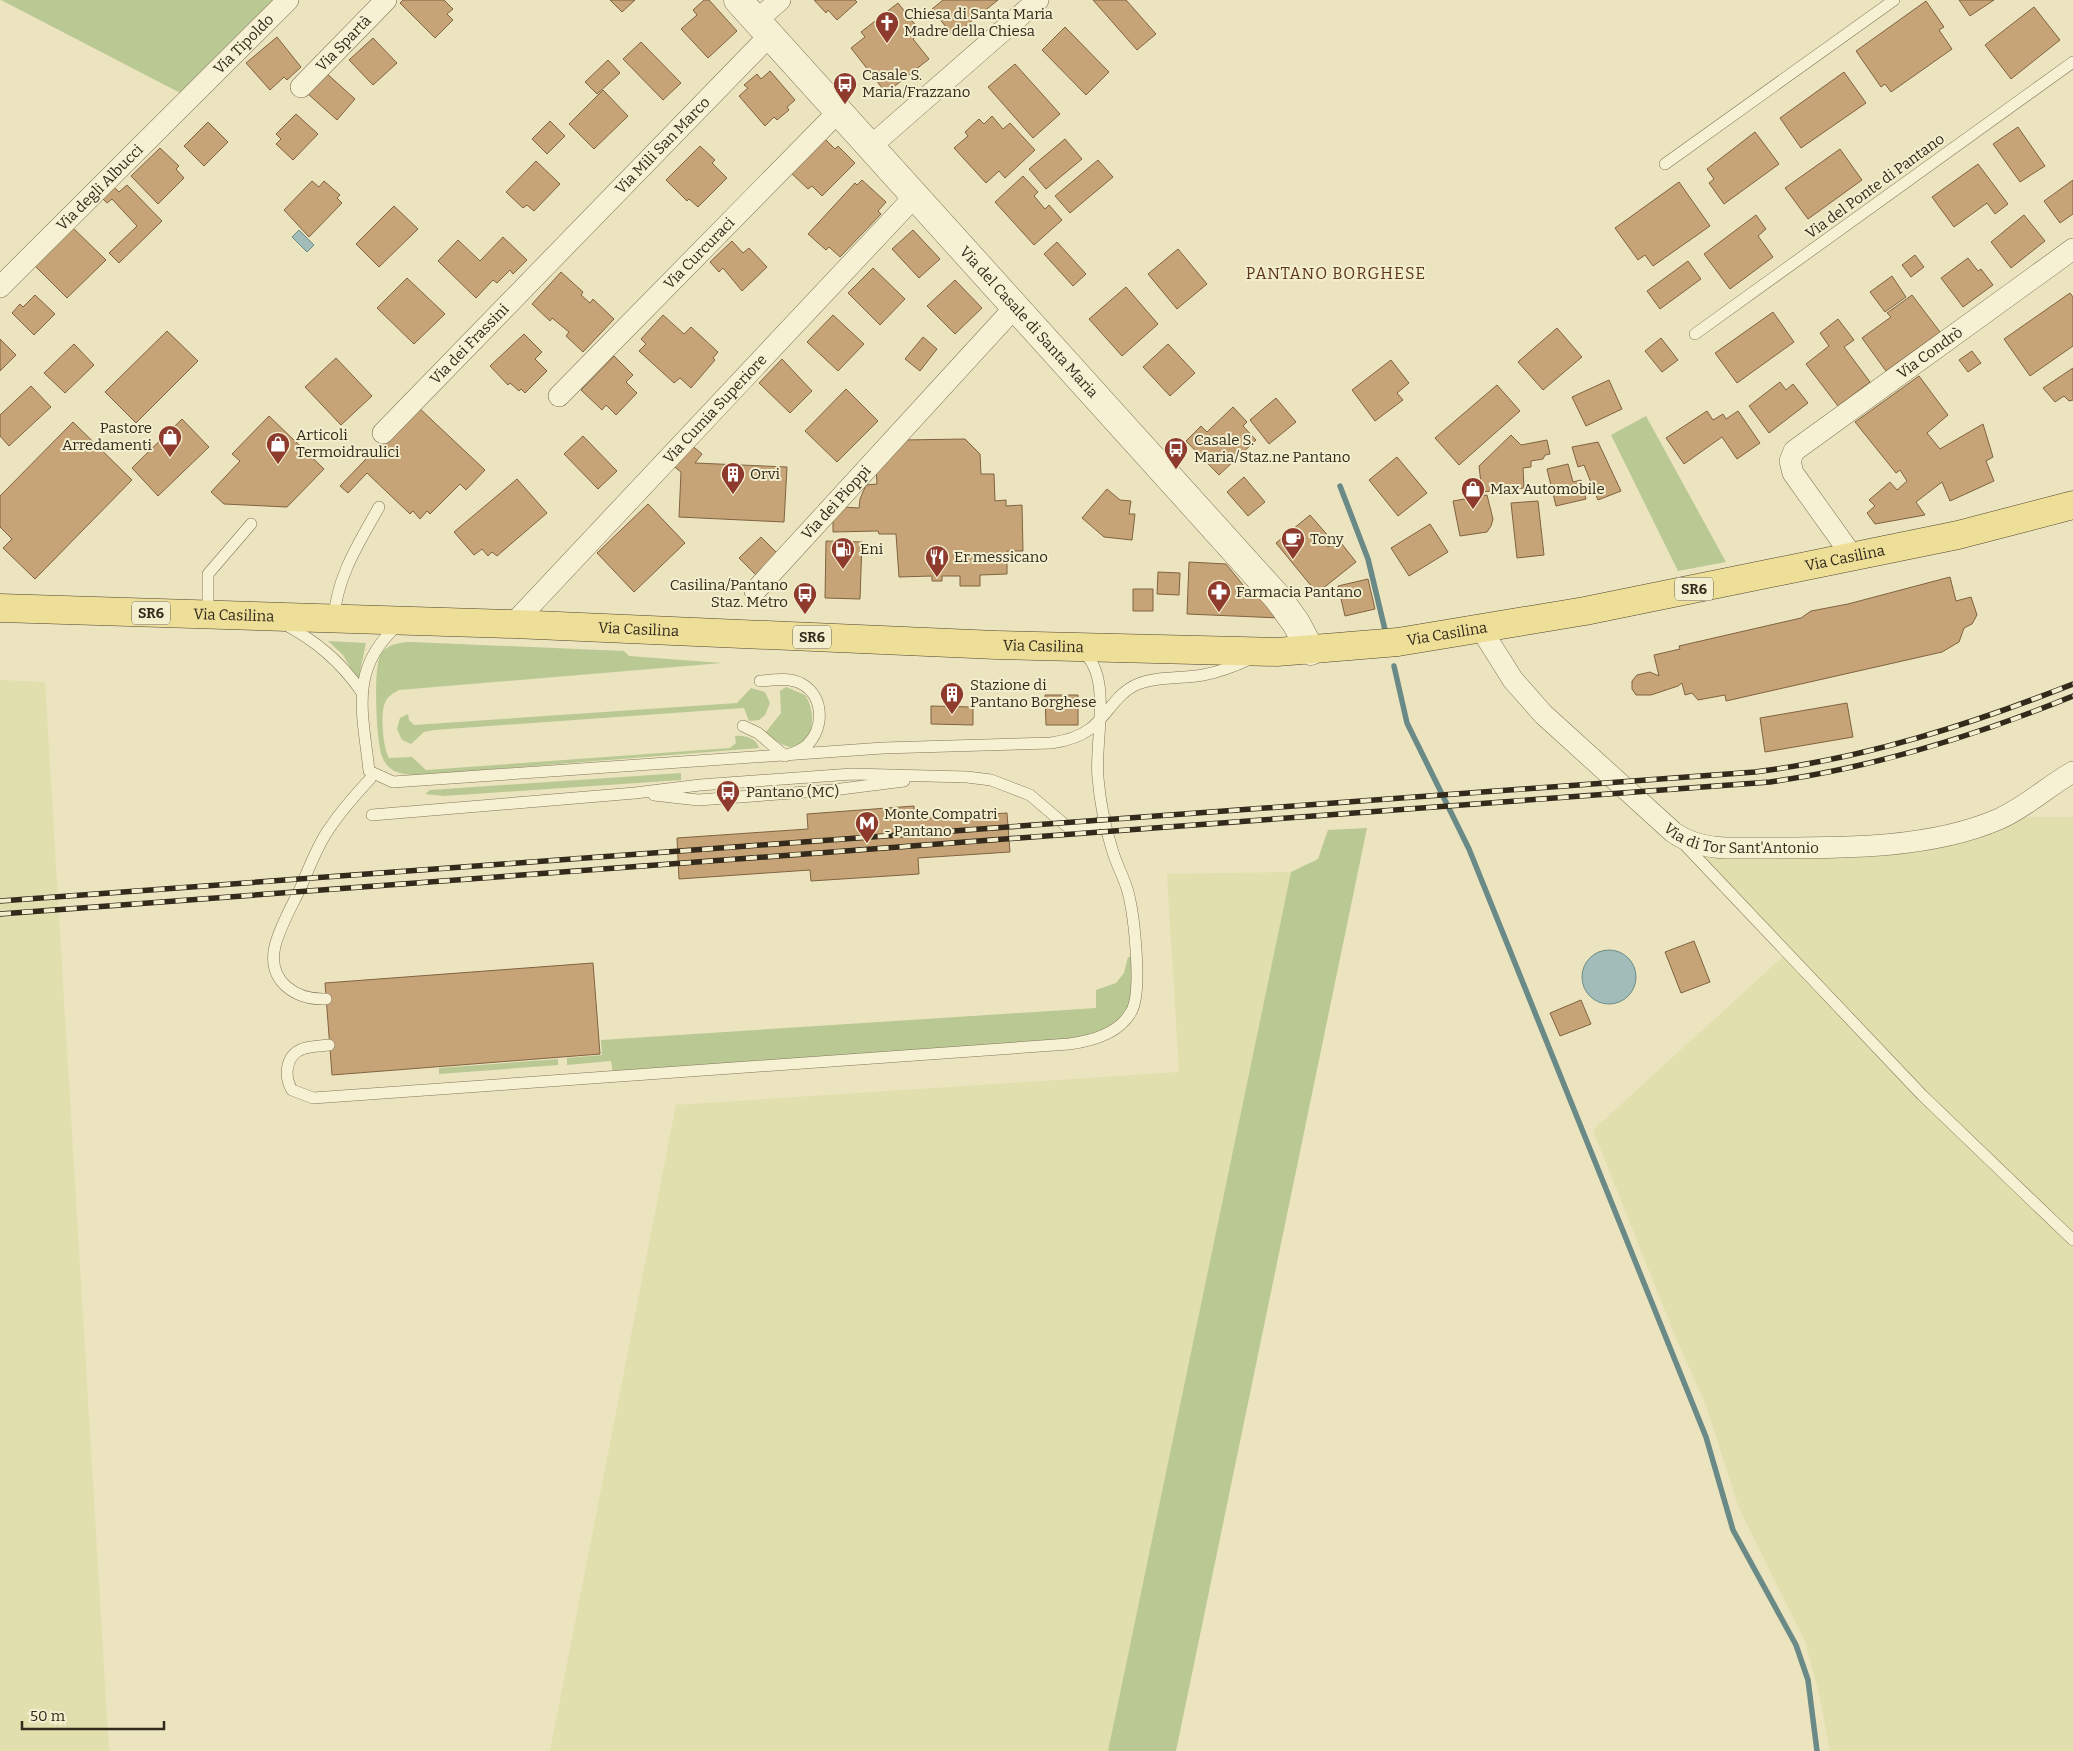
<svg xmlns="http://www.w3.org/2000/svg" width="2073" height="1751" font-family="Bitter,serif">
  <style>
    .farmland { fill: #e0dfad }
    .green { fill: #bac894 }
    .water { fill: #a2bdb9; stroke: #6a8a87 }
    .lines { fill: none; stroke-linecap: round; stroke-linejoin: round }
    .stream { stroke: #6a8a87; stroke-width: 5.5 }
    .building { fill: #c7a477; stroke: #806340 }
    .service-casing { stroke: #827559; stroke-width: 12 }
    .minor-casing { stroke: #827559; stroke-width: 22 }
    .tertiary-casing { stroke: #827559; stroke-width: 29 }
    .primary-casing { stroke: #50432d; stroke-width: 29 }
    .service { stroke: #f6f1d2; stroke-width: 11 }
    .minor { stroke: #f6f1d2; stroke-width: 21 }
    .tertiary { stroke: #f6f1d2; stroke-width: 28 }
    .primary { stroke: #eddf98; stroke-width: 28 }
    .rail-casing { stroke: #332a1c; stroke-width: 5.5 }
    .rail { stroke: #f3eece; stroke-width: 4; stroke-dasharray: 11; stroke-linecap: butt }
    .labels { text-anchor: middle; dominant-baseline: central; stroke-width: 4; stroke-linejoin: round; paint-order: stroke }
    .shield { fill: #f3eece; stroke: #6d6551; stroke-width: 1 }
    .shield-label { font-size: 14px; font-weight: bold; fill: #332a1c }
    .poi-label { font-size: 15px; fill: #332a1c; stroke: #f3eece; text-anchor: start }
    .street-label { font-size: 15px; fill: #332a1c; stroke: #f3eece }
    .neighbourhood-label { font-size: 16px; letter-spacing: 1px; fill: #5d351e; stroke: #f3eece }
  </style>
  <rect width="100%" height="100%" fill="#ebe4bf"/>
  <path class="farmland" d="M0,680L45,682L109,1751H0Z
    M2002,817H2073V1751H1830L1819,1693L1805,1641L1738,1506L1706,1405L1675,1336L1593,1130L1788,952L1677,835L1855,847Z
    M1291,872L1108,1751H550L676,1105L1179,1072L1167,874Z"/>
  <path class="green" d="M1,0H288L190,98Z
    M1646,416L1726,562L1678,571L1611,435Z
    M328,641L366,643L358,681L343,655Z
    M412,642L624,651L629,656L722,663L399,690C393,693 387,697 385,703C380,713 383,749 389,758L412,757L426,770L730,748L736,743L735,736C745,735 756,738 759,748L432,774C419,775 401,777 390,768C387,766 383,760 382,756C376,742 373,665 381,654C387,644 401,642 412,642Z
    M786,687L805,695C821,718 809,762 778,742C773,739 768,736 766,732L781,713L780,691Z
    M751,688L765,692L770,703L765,715L759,720L749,721L744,708L434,730L424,732L411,744L402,740L397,729L400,718L408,714L409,720L414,725L737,703Z
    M681,773V780L444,796L425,794L430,790Z
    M1367,828L1176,1751H1108L1291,872L1318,859L1328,830Z
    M1128,957H1132L1134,982L1126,1016L1096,1037L613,1073L611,1061L567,1065V1058L602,1055L601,1040L1096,1008V990L1116,983L1124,973Z
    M558,1059V1065L439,1074V1068Z"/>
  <path class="water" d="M299,230L314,245L307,252L292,237Z
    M1582 977a27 27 0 1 1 54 0a27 27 0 1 1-54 0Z"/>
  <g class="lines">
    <path class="stream" d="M1340,486L1368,559L1386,634
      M1394,666L1407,723L1469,849L1706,1437L1733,1530L1796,1645L1808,1680L1817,1751"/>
  </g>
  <path class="building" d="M403,0H444L453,9L447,14L453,20L435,38L400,3Z
    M610,0H635L622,12Z
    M704,0H709L737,31L708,58L681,29L697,15L693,10Z
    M814,0H855L857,2L837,20L828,10L826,13Z
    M943,0H998L953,36L932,9Z
    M1093,0H1126L1156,34L1137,50Z
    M1959,0H1994L1970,16Z
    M1926,1L1944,27L1939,30L1952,49L1891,92L1885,84L1881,87L1856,51Z
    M898,3L921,32L913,39L929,59L886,93L851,48L865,37L861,32Z
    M2034,7L2060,40L2011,79L1985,45Z
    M1065,27L1109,72L1086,95L1042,50Z
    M277,37L301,67L287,80L284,77L270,90L246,63Z
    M373,38L397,63L373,85L349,60Z
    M641,42L681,83L663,100L623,59Z
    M608,60L620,73L597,94L585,82Z
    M1015,64L1060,114L1033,138L988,87Z
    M770,71L795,100L787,107L789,110L777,120L774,117L765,126L739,96L748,88L744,85L757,74L761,79Z
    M325,72L355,99L337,120L307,93Z
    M1844,72L1866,103L1801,148L1780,118Z
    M603,90L628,116L594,149L569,124Z
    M296,114L318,134L293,160L276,144L281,139L276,134Z
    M992,116L1003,129L1010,123L1035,150L1005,178L999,171L986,183L954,148L968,136L965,132L979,119L984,124Z
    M550,121L565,136L547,154L532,139Z
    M208,122L228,142L204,166L184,146Z
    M2018,127L2045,166L2020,182L1993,144Z
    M1755,132L1779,164L1724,204L1709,183L1714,179L1707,169Z
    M824,138L835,149L838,146L855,163L822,196L812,186L808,189L790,172Z
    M1065,139L1082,159L1046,189L1029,169Z
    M700,146L715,160L712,163L727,178L698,207L689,199L687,201L666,180Z
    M160,148L179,166L176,169L184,178L158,204L131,176Z
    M1840,149L1862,180L1808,219L1785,188Z
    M1098,160L1113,177L1070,213L1055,196Z
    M536,161L560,184L534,211L527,205L523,208L506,192Z
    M1978,164L2008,204L1995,214L1987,203L1954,227L1932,197Z
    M1023,176L1038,192L1034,196L1045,209L1049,205L1062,220L1034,245L995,202Z
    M862,180L886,202L878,211L881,214L840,257L829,247L826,250L808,234L855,183L857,185Z
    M2073,180V214L2060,223L2044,201Z
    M312,181L319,187L324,181L340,195L337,198L342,203L309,237L284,210Z
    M1679,182L1710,226L1653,266L1645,255L1638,260L1615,228Z
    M127,185L162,221L119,263L109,253L137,226L112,199L107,203L102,198L114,187L119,192Z
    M394,206L418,229L379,267L356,244Z
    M1756,215L1766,229L1758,236L1773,257L1730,289L1704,254Z
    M2024,215L2045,241L2011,268L1991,242Z
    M73,228L106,260L67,298L35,266Z
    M913,230L940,259L919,278L892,249Z
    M503,237L527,260L513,274L510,270L497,283L493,280L476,298L438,261L458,240L480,261Z
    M732,241L743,253L749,248L767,267L742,291L723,268L719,272L710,262Z
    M1057,242L1086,274L1073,286L1044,254Z
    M1178,249L1207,284L1177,309L1148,274Z
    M1915,255L1924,267L1911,277L1902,265Z
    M1968,258L1978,271L1981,269L1993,285L1963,307L1941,278Z
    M1688,261L1701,279L1660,309L1647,291Z
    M873,268L905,299L880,325L848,293Z
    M561,272L583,292L581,295L590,303L593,299L614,319L583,352L566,336L569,332L552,318L550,321L532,304Z
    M1892,276L1906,297L1885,312L1870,292Z
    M407,278L445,314L414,344L377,308Z
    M955,280L982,308L955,334L927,306Z
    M1126,287L1158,324L1122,356L1089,319Z
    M2070,293L2073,297V346L2030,376L2004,339Z
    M35,295L55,314L34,335L12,313L20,304L23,307Z
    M1912,295L1940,332L1886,371L1862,338L1891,317L1887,313Z
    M1773,312L1794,342L1737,383L1715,353Z
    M663,315L684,334L691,327L718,352L713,358L715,360L691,388L680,378L674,383L639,351L646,344L641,339Z
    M833,315L864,344L838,371L807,342Z
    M1838,319L1854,340L1844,347L1870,382L1838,406L1806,364L1829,346L1820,333Z
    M1557,328L1582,357L1543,390L1518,362Z
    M167,331L198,361L136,423L105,392Z
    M524,334L542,352L535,359L547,371L525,393L521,389L519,391L510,383L508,385L490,366Z
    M923,337L937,349L920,371L905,359Z
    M1661,338L1678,360L1662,372L1645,351Z
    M0,339L16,355L0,371Z
    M74,344L94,365L65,393L44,373Z
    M1168,344L1195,373L1170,396L1143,367Z
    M1972,351L1981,363L1968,372L1959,360Z
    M614,356L633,375L626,382L637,393L616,415L606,405L602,410L581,390Z
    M336,358L372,396L341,425L305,387Z
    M782,359L812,391L790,413L759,383Z
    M1391,360L1409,383L1397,393L1403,400L1375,421L1352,390Z
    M2073,368V400L2069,401L2064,396L2055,402L2043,388Z
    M1919,376L1948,415L1927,433L1940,449L1983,424L1993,457L1986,461L1994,481L1950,501L1942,482L1916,502L1925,515L1875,524L1867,513L1875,506L1869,500L1890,482L1897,490L1907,481L1900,470L1896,473L1855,422Z
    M1609,380L1622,409L1586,426L1572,397Z
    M1780,382L1786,390L1793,384L1808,403L1769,433L1749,406Z
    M1497,385L1520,411L1459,465L1435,438Z
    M31,386L51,407L9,446L0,436V415Z
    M846,389L878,421L837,462L805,431Z
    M1276,398L1296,422L1269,444L1250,420Z
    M417,406L485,470L466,490L460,484L430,514L427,511L420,519L413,511L410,514L367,473L348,493L340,486Z
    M1233,407L1247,422L1243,426L1256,440L1219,475L1186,441L1201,426L1207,432Z
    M1707,411L1713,420L1723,414L1726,419L1738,411L1760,443L1737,459L1722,437L1684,464L1666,438Z
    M269,416L324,469L287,507L224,504L211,492L240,461L232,454Z
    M182,419L209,447L158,496L132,468Z
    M73,422L132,480L35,579L3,548L12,539L0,527V496Z
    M1511,435L1521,445L1547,440L1550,454L1545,455L1543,459L1531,461V467L1523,468L1524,488L1482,492L1479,466Z
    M583,436L617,471L598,489L564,454Z
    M965,439L980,454L981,474H994L995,501L1006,500V506L1022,505L1023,551H1007V574L980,575V586H960V576H942V581H932V576L899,577L896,534H879L878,531L833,532V516L842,507L859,508L860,499L866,485L877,484L876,468L903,440Z
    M1598,442L1621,491L1598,500L1584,465L1578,467L1572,447Z
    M689,443L702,454L695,463L787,467L784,522L679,517L681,472L671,464Z
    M1397,457L1427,493L1398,516L1369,480Z
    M1568,464L1573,482L1581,480L1586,499L1556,506L1547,469Z
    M1244,477L1265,502L1248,516L1227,492Z
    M517,479L547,513L497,556L492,552L488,556L482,549L474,555L454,532Z
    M1107,489L1120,500L1131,501L1129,514H1135L1132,540L1104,537L1082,518Z
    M1487,495L1493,519L1491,526L1487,532L1460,536L1453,501Z
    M1538,501L1544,555L1517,558L1511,503Z
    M648,504L685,543L634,592L597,553Z
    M1310,515L1330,538L1324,543L1328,547L1338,539L1356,562L1317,593L1276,543Z
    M1430,524L1448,552L1409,576L1391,548Z
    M761,537L781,557L759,578L739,558Z
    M826,541L862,542L860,599L825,598Z
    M1189,562L1226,564L1252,596H1266L1280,618L1187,614Z
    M1158,572L1180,573L1179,595L1157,594Z
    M1950,577L1956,601L1971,597L1977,615L1972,624L1964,628L1959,642L1942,652L1726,701L1725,695L1698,700L1692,693L1685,695L1682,683L1678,686L1651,695H1636L1632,689V681L1637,675L1650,672L1659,676L1654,655L1680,649L1679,646L1801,618L1811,611L1848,604Z
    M1368,579L1375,609L1345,616L1338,586Z
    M1133,589H1153V611H1133Z
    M1045,695H1078V725H1046Z
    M1847,703L1853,737L1765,752L1760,718Z
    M931,706L973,707V725L931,724Z
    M914,806V819L1007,813L1010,852L918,858L919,874L811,881L810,870L679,879L677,838L808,829L807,814Z
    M1694,941L1710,982L1681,993L1665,952Z
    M593,963L600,1054L332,1075L325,983Z
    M1581,1000L1591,1024L1560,1036L1550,1013Z"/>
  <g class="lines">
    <g class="service-casing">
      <path id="service" d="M1665,164L1894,0
        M1695,334L2073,62
        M208,615V574L251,524
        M334,618C337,576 359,543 379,507
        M284,624C316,641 340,661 361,691
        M398,625C348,669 363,713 369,771L393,782L883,748L1051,743C1065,741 1078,738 1090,729C1108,715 1116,693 1138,684C1158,676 1181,679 1203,675C1219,672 1235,666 1250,659
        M743,726L758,733L785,756C792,753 800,751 806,746C824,730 825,697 802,684C789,677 774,680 760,681
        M654,795L698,800L833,790L904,781
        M372,815L635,793L700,785L852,774L967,777L991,780L1030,795L1070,829H1091L1105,818
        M1684,844L1922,1095L2073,1240
        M326,999C295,1000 267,981 275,946C280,926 292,906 301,887C309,868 317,846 329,829C341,811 355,795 370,779
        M329,1045C321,1046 310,1046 302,1049C285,1056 284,1077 292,1090L313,1098L1069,1044C1092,1041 1119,1034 1131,1012C1143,993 1134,915 1128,892C1124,877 1116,864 1112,849C1105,827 1100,801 1098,778C1094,743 1114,673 1081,651"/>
    </g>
    <g class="minor-casing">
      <g id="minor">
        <path d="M757,20L780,0"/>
        <path id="s1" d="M301,87L386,0"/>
        <path d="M871,146L1038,0"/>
        <path id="s2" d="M0,287L288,0"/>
        <path id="s3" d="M559,396L839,111"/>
        <path id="s4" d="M383,433L770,35"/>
        <path id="s5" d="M1853,557L1793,473L1790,461L1794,451L2073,249"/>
        <path id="s6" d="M755,591L1016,306"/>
        <path id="s7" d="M513,624L916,195"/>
        <path id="s8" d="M1481,629L1513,680L1543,714L1673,832C1688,843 1706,847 1725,848C1811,847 1919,854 1999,819C2026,807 2048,786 2073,772"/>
      </g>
    </g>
    <g class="tertiary-casing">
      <g id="tertiary">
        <path id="s9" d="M738,0L1278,598L1296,623L1311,651"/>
      </g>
    </g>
    <g class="primary-casing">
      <g id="primary">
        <path id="s10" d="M0,608L513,624L996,645L1277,652L1398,642L1585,611L1958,535L2073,505"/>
      </g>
    </g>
    <use href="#service" class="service"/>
    <use href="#minor" class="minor"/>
    <use href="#tertiary" class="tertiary"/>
    <use href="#primary" class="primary"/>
    <g class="rail-casing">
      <path id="rail" d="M0,901L1755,772C1866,758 1969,725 2073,684
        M0,914L1770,782C1876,767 1975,736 2073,696"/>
    </g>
    <use href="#rail" class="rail"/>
  </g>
  <defs>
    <g id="church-pin" transform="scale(1.25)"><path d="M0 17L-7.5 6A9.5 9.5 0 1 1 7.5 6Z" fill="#8e3a2c" stroke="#f3eece"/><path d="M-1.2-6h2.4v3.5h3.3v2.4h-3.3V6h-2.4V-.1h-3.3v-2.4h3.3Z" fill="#fff"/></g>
    <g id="bus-pin" transform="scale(1.25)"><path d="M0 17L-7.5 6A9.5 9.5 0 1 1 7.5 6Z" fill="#8e3a2c" stroke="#f3eece"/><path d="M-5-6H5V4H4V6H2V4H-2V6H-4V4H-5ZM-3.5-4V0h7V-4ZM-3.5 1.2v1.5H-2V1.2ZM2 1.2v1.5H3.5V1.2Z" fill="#fff"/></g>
    <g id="shop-pin" transform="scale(1.25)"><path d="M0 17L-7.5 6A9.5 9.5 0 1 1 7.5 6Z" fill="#8e3a2c" stroke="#f3eece"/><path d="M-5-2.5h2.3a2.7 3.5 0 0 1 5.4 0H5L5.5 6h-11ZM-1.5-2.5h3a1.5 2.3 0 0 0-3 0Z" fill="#fff"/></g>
    <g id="building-pin" transform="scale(1.25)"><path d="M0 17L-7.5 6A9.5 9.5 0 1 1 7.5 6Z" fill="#8e3a2c" stroke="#f3eece"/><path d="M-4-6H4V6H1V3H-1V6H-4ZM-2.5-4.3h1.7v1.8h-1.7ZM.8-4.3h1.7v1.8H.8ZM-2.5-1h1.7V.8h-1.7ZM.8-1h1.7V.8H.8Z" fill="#fff"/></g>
    <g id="cafe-pin" transform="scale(1.25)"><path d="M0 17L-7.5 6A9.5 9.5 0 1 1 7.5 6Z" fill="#8e3a2c" stroke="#f3eece"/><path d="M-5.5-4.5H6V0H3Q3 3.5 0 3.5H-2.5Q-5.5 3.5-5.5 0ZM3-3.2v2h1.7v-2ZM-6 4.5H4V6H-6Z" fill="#fff"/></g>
    <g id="fuel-pin" transform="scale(1.25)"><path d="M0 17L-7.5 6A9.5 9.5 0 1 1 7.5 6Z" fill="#8e3a2c" stroke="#f3eece"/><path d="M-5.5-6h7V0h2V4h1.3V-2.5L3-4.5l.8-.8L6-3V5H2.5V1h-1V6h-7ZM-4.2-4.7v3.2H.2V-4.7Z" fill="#fff"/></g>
    <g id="restaurant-pin" transform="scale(1.25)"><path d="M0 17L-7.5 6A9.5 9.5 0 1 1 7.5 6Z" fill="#8e3a2c" stroke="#f3eece"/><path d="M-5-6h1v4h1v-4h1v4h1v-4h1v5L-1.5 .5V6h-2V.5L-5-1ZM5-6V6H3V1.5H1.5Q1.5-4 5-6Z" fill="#fff"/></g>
    <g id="pharmacy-pin" transform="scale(1.25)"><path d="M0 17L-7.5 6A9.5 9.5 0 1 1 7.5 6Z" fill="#8e3a2c" stroke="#f3eece"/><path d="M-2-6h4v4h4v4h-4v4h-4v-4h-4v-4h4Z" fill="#fff"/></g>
    <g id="metro-pin" transform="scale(1.25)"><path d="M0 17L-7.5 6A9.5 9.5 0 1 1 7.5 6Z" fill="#8e3a2c" stroke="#f3eece"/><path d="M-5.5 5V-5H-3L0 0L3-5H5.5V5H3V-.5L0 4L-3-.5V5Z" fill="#fff"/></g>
  </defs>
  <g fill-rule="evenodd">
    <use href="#church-pin" x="887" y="23"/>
    <use href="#bus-pin" x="845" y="84"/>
    <use href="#shop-pin" x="170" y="437"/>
    <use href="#shop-pin" x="278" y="444"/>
    <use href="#bus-pin" x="1176" y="449"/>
    <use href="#building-pin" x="733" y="474"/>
    <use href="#shop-pin" x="1473" y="489"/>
    <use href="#cafe-pin" x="1293" y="539"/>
    <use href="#fuel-pin" x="843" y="549"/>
    <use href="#restaurant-pin" x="937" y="557"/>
    <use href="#pharmacy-pin" x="1219" y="592"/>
    <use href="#bus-pin" x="805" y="594"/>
    <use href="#building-pin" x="952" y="694"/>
    <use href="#bus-pin" x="728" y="792"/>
    <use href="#metro-pin" x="867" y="823"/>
  </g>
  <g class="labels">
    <g class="shield">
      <rect x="1675" y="577.5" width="38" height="23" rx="4"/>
      <rect x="132" y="601.5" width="38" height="23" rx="4"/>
      <rect x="793" y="625.5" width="38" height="23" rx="4"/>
    </g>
    <g class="shield-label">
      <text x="1694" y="589">SR6</text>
      <text x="151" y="613">SR6</text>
      <text x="812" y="637">SR6</text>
    </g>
    <g class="poi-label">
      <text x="904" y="14">Chiesa di Santa Maria<tspan x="904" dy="17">Madre della Chiesa</tspan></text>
      <text x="862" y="75">Casale S.<tspan x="862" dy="17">Maria/Frazzano</tspan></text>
      <text x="152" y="428" text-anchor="end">Pastore<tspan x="152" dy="17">Arredamenti</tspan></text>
      <text x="296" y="435">Articoli<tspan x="296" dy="17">Termoidraulici</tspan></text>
      <text x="1194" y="440">Casale S.<tspan x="1194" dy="17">Maria/Staz.ne Pantano</tspan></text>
      <text x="750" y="474">Orvi</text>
      <text x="1490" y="489">Max Automobile</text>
      <text x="1310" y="539">Tony</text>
      <text x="860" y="549">Eni</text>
      <text x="954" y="557">Er messicano</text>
      <text x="788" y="585" text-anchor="end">Casilina/Pantano<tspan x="788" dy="17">Staz. Metro</tspan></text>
      <text x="1236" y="592">Farmacia Pantano</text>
      <text x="970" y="685">Stazione di<tspan x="970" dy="17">Pantano Borghese</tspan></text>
      <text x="746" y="792">Pantano (MC)</text>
      <text x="884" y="814">Monte Compatri<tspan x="884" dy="17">- Pantano</tspan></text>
    </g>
    <g class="street-label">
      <text stroke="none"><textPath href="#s1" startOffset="61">Via Spartà</textPath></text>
      <text stroke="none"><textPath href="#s2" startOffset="344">Via Tipoldo</textPath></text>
      <text stroke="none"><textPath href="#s4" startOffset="401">Via Mili San Marco</textPath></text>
      <text transform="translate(1875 186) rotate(-36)">Via del Ponte di Pantano</text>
      <text stroke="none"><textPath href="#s2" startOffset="141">Via degli Albucci</textPath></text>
      <text stroke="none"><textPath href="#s3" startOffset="200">Via Curcuraci</textPath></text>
      <text stroke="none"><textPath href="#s9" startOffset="434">Via del Casale di Santa Maria</textPath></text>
      <text stroke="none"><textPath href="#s4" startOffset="124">Via dei Frassini</textPath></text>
      <text stroke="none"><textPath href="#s5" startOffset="294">Via Condrò</textPath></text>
      <text stroke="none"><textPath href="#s7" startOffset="295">Via Cumia Superiore</textPath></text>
      <text stroke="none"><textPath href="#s6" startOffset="120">Via dei Pioppi</textPath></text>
      <text stroke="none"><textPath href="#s10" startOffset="1854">Via Casilina</textPath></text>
      <text stroke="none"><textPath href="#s10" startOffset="234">Via Casilina</textPath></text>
      <text stroke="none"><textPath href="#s10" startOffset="639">Via Casilina</textPath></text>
      <text stroke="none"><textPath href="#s10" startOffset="1449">Via Casilina</textPath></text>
      <text stroke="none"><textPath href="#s10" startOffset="1044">Via Casilina</textPath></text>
      <text stroke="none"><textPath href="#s8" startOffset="351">Via di Tor Sant'Antonio</textPath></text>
    </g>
    <g class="neighbourhood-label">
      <text x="1336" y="273">PANTANO BORGHESE</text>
    </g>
  </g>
  <path d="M22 1721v8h142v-8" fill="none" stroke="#332a1c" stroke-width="2.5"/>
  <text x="30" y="1721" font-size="15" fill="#332a1c" stroke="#f3eece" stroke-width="4" paint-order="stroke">50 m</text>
</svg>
